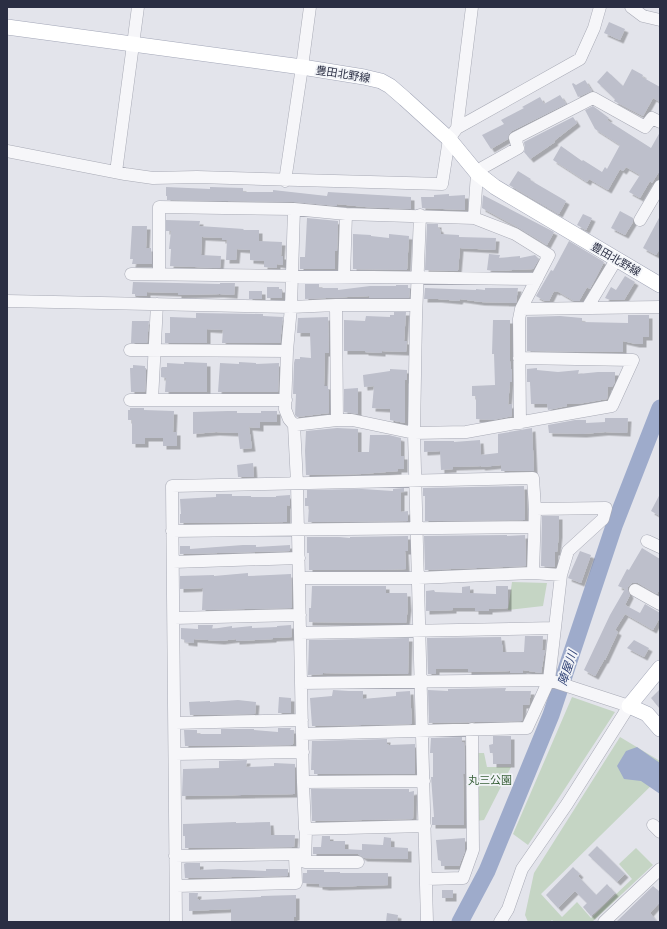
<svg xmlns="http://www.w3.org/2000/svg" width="667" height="929" font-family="'PT Sans Narrow','Noto Sans JP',sans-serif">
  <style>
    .green { fill: #c5d5c4 }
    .water { fill: #9eabcb }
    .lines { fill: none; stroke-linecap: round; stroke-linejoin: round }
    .river { stroke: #9eabcb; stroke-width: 17 }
    .building { fill: #bdbfcb; filter: url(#shadow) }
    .minor-casing { stroke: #a8aab5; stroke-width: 13 }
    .major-casing { stroke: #a2a6b7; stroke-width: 16 }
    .minor { stroke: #f6f6f9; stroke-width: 12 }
    .major { stroke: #fff; stroke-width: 15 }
    .labels { text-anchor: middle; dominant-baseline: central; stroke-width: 3.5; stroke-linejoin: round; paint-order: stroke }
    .street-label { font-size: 11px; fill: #2a2e43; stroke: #f2f4f8 }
    .park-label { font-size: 11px; fill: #375f37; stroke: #f2f4f8 }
    .water-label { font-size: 12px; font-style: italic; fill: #344578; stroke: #f2f4f8 }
  </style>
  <defs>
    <filter id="shadow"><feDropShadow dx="3.5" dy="3.5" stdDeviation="0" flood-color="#0004"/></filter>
  </defs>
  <rect width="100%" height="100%" fill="#e3e4eb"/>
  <path class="green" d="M512,582L547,583L543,606L508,610Z
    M572,697L615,712L528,845L513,834Z
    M620,737L660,761V777L541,894L562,917L577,902L591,918L632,879L619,864L636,848L653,865L592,922H554L552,920L550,922H528L525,915L534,873Z
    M477,753H484L487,767H511L484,820L476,821Z"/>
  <path class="water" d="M637,747L660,763V794L641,781L624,779L617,766L626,751Z"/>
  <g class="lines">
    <path class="river" d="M460,922L487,871L551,715L614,526L660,408"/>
  </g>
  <path class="building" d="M609,22L625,29L620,40L604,33Z
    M632,69L643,75L642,77L660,87V102L653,98L643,116L614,101L615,99L597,82L607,71L623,86Z
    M585,80L592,91L578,97L572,84L573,83L576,85Z
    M560,95L566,104L512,131L509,134L508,139L491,149L482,135L504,124L501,120L524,108L522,107L540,97L544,104Z
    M593,106L609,118L607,120L651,148L660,132V170L652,183L650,181L640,198L629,192L640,175L626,167L623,171L620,169L608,190L589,179L587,182L553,160L561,146L582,161L583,160L602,172L605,167L607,169L620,145L595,129L585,110Z
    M573,117L577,123L554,141L555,142L530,159L524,152L525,149L524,142Z
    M518,171L531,179L530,180L566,201L559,214L509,185Z
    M166,187L210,189V187L243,188V192H273V190L327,196L328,192L411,197V209L365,207L337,204V206L294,202L167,200V196H166Z
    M449,194V196L465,195V210L422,208L421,197H434V195Z
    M483,195L554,232L547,245L519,228L482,208Z
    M620,211L633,218V222L625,235L611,228Z
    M583,214L592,218L586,230L577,225Z
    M660,216V248L656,255L643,248Z
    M307,218L338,221L337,251H335V269H300V257H305Z
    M166,220L200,221L199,226L244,229L243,230H259V241L282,242L281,256H283V265L277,264V268L264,267V261L250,260V250L237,249L236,260H226L227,240H222V238L202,237L201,255L221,256L220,268L170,266L171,249H169L171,231H166Z
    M427,224H438V228L440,229L441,234L459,235V237L496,238L495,250L460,248L458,271L425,270Z
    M132,226H147L146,248H151L152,264H132L133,259H130Z
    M353,234L371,235V236L389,238V234L409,236L407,270L353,269Z
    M569,241L604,262L590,289L587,287L579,301H574L557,291V292L554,291L549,301H545L536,296L551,270L553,271Z
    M489,254L500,255L499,258L520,256V258L535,255L539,259L533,269L494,271L487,270Z
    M625,276L635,282L624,300H610L605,298L611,287L616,290Z
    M133,282L220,284V283H235L234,295L220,294L178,295V293L147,292V296H135V294H132Z
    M305,284H319V288H338V290L370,286H396V285H408V288H410L409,298H369V296L305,299Z
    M267,287H279V289H282V298H267Z
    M425,288L476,290V289L485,290V288H518L516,303L481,302L460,299L459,301L438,299H424Z
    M249,291H262V299H249Z
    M394,312H406L404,341H407L406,352L382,351V353L365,352V351H344V320L365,321L366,316L390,317V315H394Z
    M196,313L263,314V316L283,317L280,343H222L223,330L207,329V343H165V333H170V317L196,318Z
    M628,315H649V337H643V344H636L623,341V352L527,351V317L560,316L582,318V322L628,323Z
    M328,317L329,353H325L324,386H328V389H329V413L297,417L295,415L296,394H293L294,363L295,359H300V357L311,358L310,333H297L298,318Z
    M493,320H510V361L511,369H512V382H510L508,405L512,404V416L493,420L476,419V396H472V386L495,385L494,354H492Z
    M132,321H149L147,343H131Z
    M184,362L207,363V392H165L166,378L161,377V368L162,367H167V363L184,364Z
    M239,362L256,363V364L279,363L278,392H218L220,363L239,364Z
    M133,365L145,366V368H146L145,392H131L130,368H133Z
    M537,368V370L558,372L579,370L578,374L598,372H615V382L612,387H608L607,399L578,404H567V406L548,410L547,404H531L530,382H527V369Z
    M390,369L407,370V380H405V423L390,420V409L372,408L374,386L364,387L363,375L390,371Z
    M358,388V414L344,412V389Z
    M130,408H144V410L174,411L173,432H177V446H163V438H145V444H132V420H128V410H130Z
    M228,411H237V413H261V411H277V422H260V428L249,427L252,448L240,449L238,433L216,432L193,434V412Z
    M605,418H628L627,433L605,432L583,434L549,433L548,425L575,420H586V423L605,422Z
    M337,428L358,429V452H369L370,435H389L401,438V456H404V469H398V471L362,474L306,475L305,451L306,431Z
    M532,428L534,471H501V465L482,467L481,466L453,467V469L441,470L440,451L424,452V441H454V442L480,440L481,455L498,453V434Z
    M253,463L254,477H238L237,465Z
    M524,486L525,520L425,521V496H423V488Z
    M404,488V492H401V512L408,511V521L308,522L309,506H305V498H307V490L362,489L393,491V489Z
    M216,494H232V496H251V497H276V496L290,495V506L287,505V522L180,523V514H181L180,499L216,497Z
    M660,494V516L651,511Z
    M542,516H559V534L557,552H555V567L541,566Z
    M507,535V536L525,535L526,566L425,570L424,536Z
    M408,536V551H405L406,569L378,570H309V553H307V537H339L350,538V537Z
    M243,545H256V547L290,545V551L180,554V546H190V549Z
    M642,548L660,559V588L657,594L638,583H632L628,587V590L630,595L625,605L640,613L645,604L660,613V617L653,630L625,614L615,630L618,632L605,660H604L595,676L584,670L610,615L625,589L618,586L627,569L629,570Z
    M580,551L591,555L581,583L568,578Z
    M248,573V576L291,574L292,608L202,610L203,588L180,589V576L214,575V576Z
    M312,586H386V593H407L408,607L406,623L309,622V608H311Z
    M470,586V593L496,594V586H508V608L489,609V611H475V608H453V610L426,611V591L434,590L435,592L462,593V587Z
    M198,625H213L212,629L232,626V628L252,626V628L277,627V626L291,625L292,637L273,638V639L236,641V639L221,641L194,639V643L185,642V640L181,639V628L198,629Z
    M525,636H543L542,650H545L541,673L523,670V673H510V671L468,672V669H436V674H428L427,638L501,637L503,652H524Z
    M409,638L408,674L323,673V674L308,675L309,640Z
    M634,640L649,648L644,657L627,648Z
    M506,688L505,691H531L529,705H523L522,721L429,723L428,690L448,691V689Z
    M660,689V709L651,698Z
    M333,690L349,691H363V699L396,696V692L410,691L412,724L312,726L310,698L332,696Z
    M279,697L291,698V713H278Z
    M238,700L256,702L255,714L190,715L189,702L210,701V702Z
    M278,728H291L290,730H294L293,745L185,746L184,730H197V734H221V729H254V730L278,732Z
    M493,736H511V764H493V753H490L489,745L493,744Z
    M462,737V742H464L465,763V774H463L464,825H432V817H434L431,777H433V753H430L431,738Z
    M387,739V744L389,745L415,744V774H314V770H311L312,741Z
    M247,760L246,767L274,766V763L295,764V794L182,796L183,769L219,768V761Z
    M311,789H409V792L414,791L413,819L312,821Z
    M236,822V823L270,822L271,835H295L294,847L185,848V836H183V824Z
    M322,836H330V841H345V849L362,850V844L383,845L384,837L391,838V847L408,848V859L364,858L358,854H313V847H321Z
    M465,838V851L459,866H441V861L438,860L436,840Z
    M597,846L625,874L617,882L588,855Z
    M186,863H200V870L221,869L266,871V869H288V876L185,878L184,864Z
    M573,867L580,874L578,876L596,895L607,884L615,893L591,916L583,907L587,903L575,891L558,908L546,895Z
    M307,870H324V872H340V873H388V885L326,887L319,886V884L303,883V873H307Z
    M653,886L660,892V902L650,913L657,922H616Z
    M442,890H453V898H442Z
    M189,893H198L197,899H199V900L261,897V896L296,895V917H294V922H231V909L189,911Z
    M387,913L398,915L397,922H386Z"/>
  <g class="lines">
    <g class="minor-casing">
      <path id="minor" d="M631,7L643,16L660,20
        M457,128L472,7
        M7,151L125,174L153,178L197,177L442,184L449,139L457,128L580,59L594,28L600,7
        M482,168L518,148L515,138L593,98L645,127L652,118L660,122
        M116,172L138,7
        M285,181L302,67L310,7
        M294,209L291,307L287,351L285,409L289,419L294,425L297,483L303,782L305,829L425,826
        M420,215L416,318L414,433L427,922
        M474,218L477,173
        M640,220L660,186
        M131,274L537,279
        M159,274V207L294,209L346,214L474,218L515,234L549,255L521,309L519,319L520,423
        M344,276L346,214
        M7,301L291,307L336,305H416
        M336,305L337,420
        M587,308L616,260
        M521,309L660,307
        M130,350L287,351
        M130,400H286
        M152,400L157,304
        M294,425L337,420H352L414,433L466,432L612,406L633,360L519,358
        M172,531L534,527
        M647,541L660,547
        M173,562L299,558
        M533,573L535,509
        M299,578H418L533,573L561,575
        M635,590L660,604
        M174,618L300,615
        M300,633L555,628
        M301,683L549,680L629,706L567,804L522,869L508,909L500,922
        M175,723L302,720
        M175,754L303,752
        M303,782L424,781
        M653,825L660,832
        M306,829L305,862H358
        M175,856L305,854
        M427,879L463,878L473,850L472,729
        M176,886L296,883L295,855
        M176,922L172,486L533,478L535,509L606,508L603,519L568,551L561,575L549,680L527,728L302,734
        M604,922L660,869"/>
    </g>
    <g class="major-casing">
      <path id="major" d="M7,27L302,67L364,77L381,81L390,86L405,99L449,139L477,173L495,187L660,285
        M660,668L629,706L647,714L660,729"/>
    </g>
    <use href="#minor" class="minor"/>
    <use href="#major" class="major"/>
  </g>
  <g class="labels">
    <g class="street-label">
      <text transform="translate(343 74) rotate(9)">豊田北野線</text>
      <text transform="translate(616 259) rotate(30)">豊田北野線</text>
    </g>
    <g class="park-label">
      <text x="490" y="780">丸三公園</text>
    </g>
    <g class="water-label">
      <text transform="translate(567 668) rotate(-72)">陣屋川</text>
    </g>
  </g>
  <rect width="667" height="929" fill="none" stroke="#2a2e43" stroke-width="16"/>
</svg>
